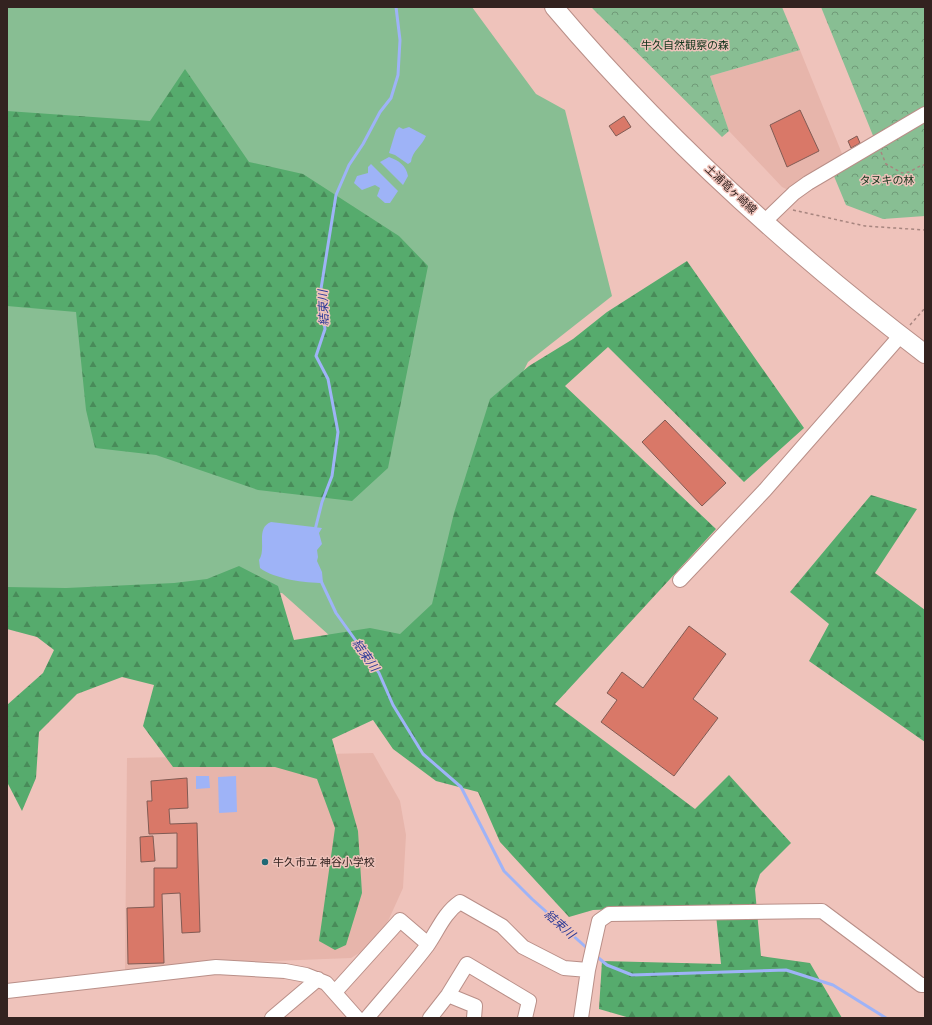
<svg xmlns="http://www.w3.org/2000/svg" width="932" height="1025" font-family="Mulish,'Noto Sans JP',sans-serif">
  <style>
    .built { fill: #e7b5ab }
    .grass { fill: #88be93 }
    .forest { fill: url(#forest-firs) }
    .park { fill: url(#park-crowns) }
    .water { fill: #9eb3f7 }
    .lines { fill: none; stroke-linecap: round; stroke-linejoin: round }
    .stream { stroke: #9eb3f7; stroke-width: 3 }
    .building { fill: #d97868; stroke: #815b54 }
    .minor-casing { stroke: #b98f88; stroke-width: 16 }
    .major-casing { stroke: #b98f88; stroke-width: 20 }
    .path { stroke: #a7857f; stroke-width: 1.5; stroke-dasharray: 3 3; stroke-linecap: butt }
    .minor { stroke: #fff; stroke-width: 14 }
    .major { stroke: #fff; stroke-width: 18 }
    .poi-dot { fill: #206975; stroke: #efc3bb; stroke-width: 1.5 }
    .labels { text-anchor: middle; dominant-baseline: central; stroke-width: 3; stroke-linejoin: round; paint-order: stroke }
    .park-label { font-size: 11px; fill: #10341b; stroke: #efc3bb }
    .street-label { font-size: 11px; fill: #332320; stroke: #efc3bb }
    .poi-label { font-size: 11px; fill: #332320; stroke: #efc3bb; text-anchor: start }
    .water-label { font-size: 12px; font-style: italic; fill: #293897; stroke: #efc3bb }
  </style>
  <defs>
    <pattern id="forest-firs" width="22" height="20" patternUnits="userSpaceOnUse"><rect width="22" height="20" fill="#56ab6d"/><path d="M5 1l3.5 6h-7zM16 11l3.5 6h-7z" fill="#488b59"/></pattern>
    <pattern id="park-crowns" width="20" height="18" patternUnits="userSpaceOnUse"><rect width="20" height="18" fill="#88be93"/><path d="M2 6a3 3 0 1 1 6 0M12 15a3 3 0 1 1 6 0" fill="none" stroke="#709a78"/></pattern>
  </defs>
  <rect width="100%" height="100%" fill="#efc3bb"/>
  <path class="built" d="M800,50L845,161L794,193L782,187L729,131L710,76Z
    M373,753L400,801L406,835L403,888L389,919L374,944L351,958L219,963L125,970L127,758Z"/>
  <path class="grass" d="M7,7H472L536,94L565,110L612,296L528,362L480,458L439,665L359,662L282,593L7,617Z"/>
  <path class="forest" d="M185,69L249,162L303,174L399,236L428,266L388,468L352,501L258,490L156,455L95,448L86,410L76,312L7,306V111L150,121Z
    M687,261L804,428L744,482L608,347L565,386L716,529L555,704L695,809L729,775L791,843L760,874L755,889L761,956L810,963L842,1018H630L599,1009L602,961L721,964L715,905L593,910L569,917L500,842L478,792L436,781L393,749L373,720L332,739L358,831L362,893L346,945L335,950L319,941L335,828L317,779L275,767H173L143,726L154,685L122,677L77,694L39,732L36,778L22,811L7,782V705L43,673L54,650L37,637L7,629V587L66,588L174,583L207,579L239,566L278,586L294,640L370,628L400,634L432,604L454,513L490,399L529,366L573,339L607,312Z
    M871,495L917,509L875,573L925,610V742L809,661L829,624L790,592Z"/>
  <path class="park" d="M591,7H782L800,50L710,76L729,131L722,137Z
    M821,7H925V216L883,219L846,205L831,169L876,143Z"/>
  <path class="water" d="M399,127L403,129L409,127L426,136C422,146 412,151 411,162L408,164L395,155L389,153L396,130Z
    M389,157C399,161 406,165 408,176L403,185L380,162Z
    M371,164L398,191L390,203H385L377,196L380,188L375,185L362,190L354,183L357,176L368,173V167Z
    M271,522L322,528L319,533L322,544L317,550L318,557L317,561L322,572L323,583C306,583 274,579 260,568L259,560C267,549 255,528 271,522Z
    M196,776H209L210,788L196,789Z
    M236,776L237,812L219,813L218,777Z"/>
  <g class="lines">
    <path class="stream" d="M315,530L322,502L332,476L338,432L328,379L316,356L325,329L320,295L336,195L349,165L363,144L380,112L391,98L398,75L400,40L396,7
      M321,581L336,613L379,673L393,705L423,754L461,787L504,871L532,899L588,949
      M595,955L607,965L632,975L786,970L833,985L886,1018"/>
  </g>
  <path class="building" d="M800,110L819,151L787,167L770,125Z
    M624,116L631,127L616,136L609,126Z
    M857,136L860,143L851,148L848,141Z
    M665,420L726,483L702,506L642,442Z
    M689,626L726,654L693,699L718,718L674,776L601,722L617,700L607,693L622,672L643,688Z
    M187,778L188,808L169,809L170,824L197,823L200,932L182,933L180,893L162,894L164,963L128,964L127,908L154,907V868H177V833L149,834L147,801H152L151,781Z
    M153,836L155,861L141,862L140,837Z"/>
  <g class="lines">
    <g class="minor-casing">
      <path id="minor" d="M765,221L794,193L808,183L925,114
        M680,580L765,490L901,335
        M7,991L216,967L285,971L306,975L326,983L357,1018
        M335,992L400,920L428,944
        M448,995L475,1006L474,1018
        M272,1018L318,979
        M367,1018C387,994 408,971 427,946C438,930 444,913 460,902L502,926L523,947L564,968L588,970
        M430,1018L448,995L467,964L529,1001L525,1018
        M581,1018L588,970L599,921L609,914L822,911L921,985H925"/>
    </g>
    <g class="major-casing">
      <path id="major" d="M554,7C663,136 791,252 925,354"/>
    </g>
    <path class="path" d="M881,152L886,164L902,173L909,172L922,165H925
      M793,210L865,226L925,230
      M910,325L925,308"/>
    <use href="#minor" class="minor"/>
    <use href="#major" class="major"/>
  </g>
  <circle class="poi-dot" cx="265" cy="862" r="4"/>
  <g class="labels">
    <g class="park-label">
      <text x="685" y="45">牛久自然観察の森</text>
      <text x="887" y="180">タヌキの林</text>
    </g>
    <g class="street-label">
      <text transform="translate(731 189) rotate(43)">土浦竜ヶ崎線</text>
    </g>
    <g class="poi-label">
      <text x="273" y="862">牛久市立 神谷小学校</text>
    </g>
    <g class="water-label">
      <text transform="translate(323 308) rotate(-92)">結束川</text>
      <text transform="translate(366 655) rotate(55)">結束川</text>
      <text transform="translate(560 924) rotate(42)">結束川</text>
    </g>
  </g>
  <rect width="932" height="1025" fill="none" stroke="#332320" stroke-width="16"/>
</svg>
